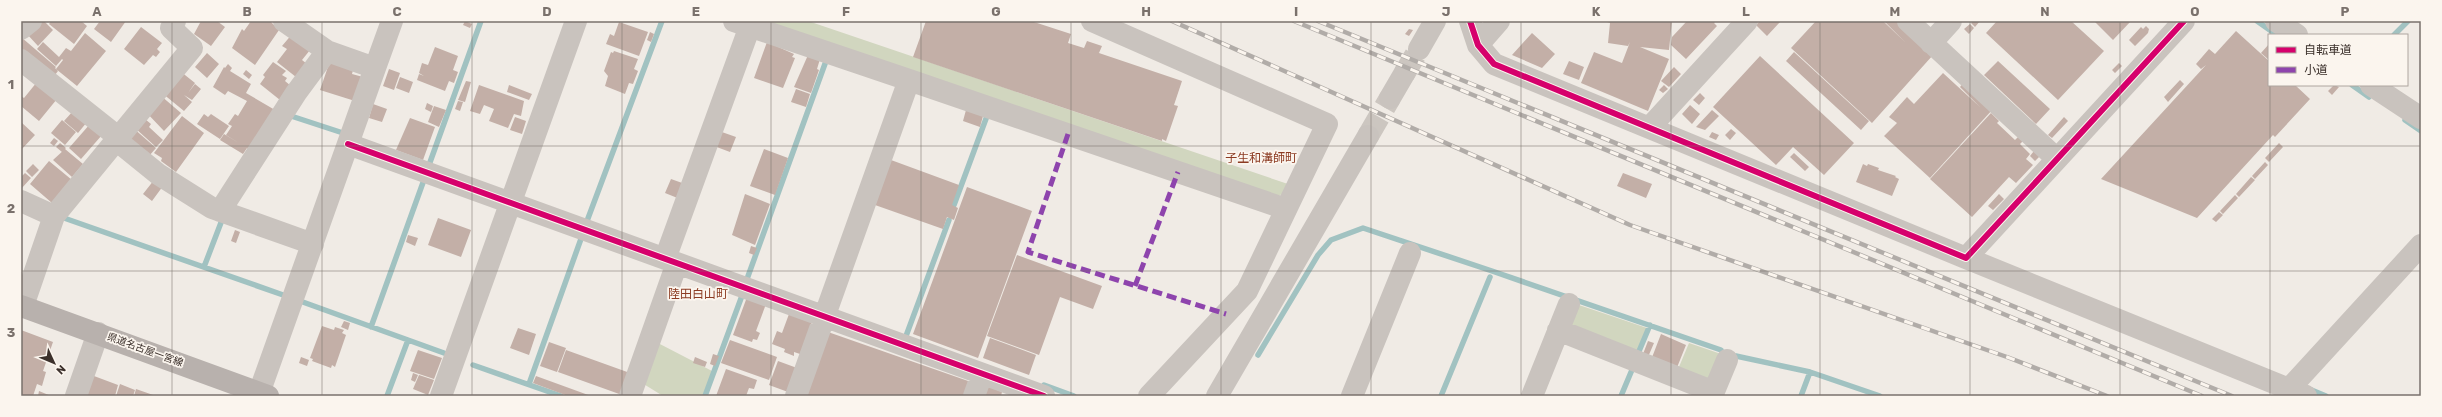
<svg xmlns="http://www.w3.org/2000/svg" width="2442" height="417" font-family="Rubik,'Noto Sans JP',sans-serif">
  <style>
    .green { fill: #d1d6bf }
    .lines { fill: none; stroke-linecap: round; stroke-linejoin: round }
    .stream { stroke: #a1c2c1; stroke-width: 5.5 }
    .building { fill: #c3afa7 }
    .minor-tunnel { stroke: #ccc6c0; stroke-width: 22; stroke-dasharray: 22 11; stroke-linecap: butt }
    .minor { stroke: #c9c3be; stroke-width: 22 }
    .major { stroke: #b8b1ad; stroke-width: 22 }
    .rail-casing { stroke: #b1aca8; stroke-width: 4.5 }
    .rail { stroke: #fbf5ee; stroke-width: 3; stroke-dasharray: 9; stroke-linecap: butt }
    .quiet { stroke: #8e44ad; stroke-width: 5; stroke-dasharray: 10 5; stroke-linecap: butt }
    .cycleway-casing { stroke: #fbf5ee; stroke-width: 8 }
    .cycleway { stroke: #d6006c; stroke-width: 6 }
    .grid { fill: none; stroke: #7a716c; stroke-width: 1; stroke-opacity: 0.55 }
    .labels { text-anchor: middle; dominant-baseline: central; stroke-width: 3.5; stroke-linejoin: round; paint-order: stroke }
    .street-label { font-size: 10px; fill: #3b302b; stroke: #fbf5ee }
    .quarter-label { font-size: 12px; fill: #8c3b22; stroke: #fbf5ee }
    .neatline { fill: none; stroke: #7a716c; stroke-width: 1.5 }
    .grid-label { font-size: 13px; text-anchor: middle; font-weight: bold; fill: #7a716c }
  </style>
  <rect width="100%" height="100%" fill="#f0ebe5"/>
  <path class="green" d="M748,21H808L1288,184L1283,194L1271,198Z
    M1576,304L1647,328L1635,358L1567,332Z
    M656,342L712,371L703,396H663L642,383Z
    M1689,343L1724,355L1711,387L1676,374Z"/>
  <g class="lines">
    <path class="stream" d="M2257,21L2274,33
      M2394,35L2408,21
      M2352,85L2369,97
      M288,115L343,133
      M2405,120L2421,131
      M429,165L481,21
      M954,205L987,116
      M64,218L286,296
      M587,221L662,21
      M204,267L222,220
      M747,279L826,61
      M300,301L444,353
      M371,327L425,177
      M906,336L949,220
      M1258,355L1318,255L1331,240L1363,228L1492,271L1721,350
      M1637,356L1650,325
      M1736,356L1810,372L1880,396
      M473,365L561,396
      M529,384L582,236
      M1044,385L1074,396
      M2309,389L2326,396
      M387,396L408,340
      M705,396L743,293
      M1441,396L1490,277
      M1621,396L1634,365
      M1801,396L1810,372"/>
  </g>
  <path class="building" d="M41,21H44L53,30L38,46L27,34Z
    M51,21H81L87,26L74,44L49,24Z
    M100,21H126L111,42L94,29Z
    M201,21H217L225,27L211,46L194,34Z
    M251,21H270L279,30L255,65L232,48L242,29L244,31Z
    M465,21L472,24L470,28L463,25Z
    M926,21H1031L1071,34L1068,43L1084,48L1087,41L1102,46L1099,53L1093,51L1182,81L1174,105L1178,106L1166,141L1162,139V141L913,57Z
    M1604,21H1672L1669,50L1640,47L1669,59L1648,111L1581,83L1594,52L1622,63L1630,42L1628,46L1608,43L1610,23Z
    M1687,21H1716L1714,23L1717,26L1686,59L1671,45L1672,37Z
    M1760,21H1781L1767,36L1756,25Z
    M1816,21H1883L1905,42L1884,21H1896L1933,55L1872,123L1791,48Z
    M1973,21H1980L1975,27L1971,23Z
    M1997,21H2071L2104,51L2058,100L1986,33Z
    M2094,21H2131L2113,40Z
    M619,22L648,32L639,56L606,44L610,34L614,36Z
    M1970,24L1974,28L1969,34L1964,29Z
    M2146,26L2149,29L2148,33L2135,46L2129,40L2141,27L2143,29Z
    M141,27L162,43L157,49L160,52L156,57L153,55L144,65L124,49Z
    M1409,29L1413,30L1409,36L1405,34Z
    M2236,31L2269,61V85H2295L2310,99L2275,137L2273,135L2197,218L2101,179L2206,65L2201,69L2196,64L2209,49L2215,54Z
    M650,32L654,34L651,42L647,40Z
    M85,33L106,51L77,86L56,69L63,60L62,59L56,66L37,49L43,42L59,57L66,48L71,51Z
    M293,33L310,50L302,60L307,64L296,77L277,62L287,49L282,46Z
    M1532,33L1555,54L1542,68L1512,55Z
    M21,37L56,67L55,68L58,71L52,79L21,55Z
    M767,42L794,54L792,57L795,58L783,88L754,78Z
    M2269,44V60L2261,53Z
    M435,47L458,56L453,70L458,72L454,83L449,81L445,91L417,80L419,74L424,76L419,73L422,63L428,65Z
    M614,51L638,59L634,69L638,71L633,84L629,83L625,94L605,86L608,76L604,71L611,52L613,53Z
    M1794,52L1869,121L1861,130L1786,61Z
    M207,53L219,64L207,78L195,67Z
    M808,55L820,59L817,69L819,70L811,93L794,87Z
    M1760,56L1854,143L1824,175L1793,147L1776,165L1713,107Z
    M330,61L353,70L352,74L363,77L355,101L320,90Z
    M1569,61L1584,67L1579,80L1563,74Z
    M1998,61L2050,109L2036,124L1984,75Z
    M273,62L286,71L282,75L287,78L285,81L291,86L280,100L260,84L265,77L263,75Z
    M2119,63L2122,66L2115,73L2112,70Z
    M228,64L232,68L230,71L251,84L246,93L275,110L250,150L226,135L232,126L228,124L235,114L238,116L247,101L228,91L225,95L213,87L224,67L225,68Z
    M1674,67L1681,74L1669,87L1661,81Z
    M389,69L400,73L394,90L383,86Z
    M246,70L252,75L249,79L243,74Z
    M180,71L195,83L188,93L195,84L201,89L192,100L184,95L192,102L184,111L162,93Z
    M1943,73L1980,107L1960,87L1965,81L1993,109L1930,178L1884,136L1897,123L1889,117L1907,97L1914,104Z
    M400,77L413,82L409,93L396,88Z
    M2180,80L2184,84L2168,102L2164,97Z
    M466,81L471,82L465,102L458,100Z
    M37,82L57,99L39,121L21,106V96L24,98Z
    M479,85L524,101L521,116L514,114L508,128L489,121L494,109L484,105L480,114L470,111Z
    M509,85L532,94L529,100L507,92Z
    M1664,85L1668,89L1663,93L1659,90Z
    M2334,85L2339,87L2332,95L2328,91Z
    M796,89L810,94L806,107L791,102Z
    M1700,93L1705,98L1699,105L1693,100Z
    M160,95L181,113L164,131L145,111Z
    M458,101L463,102L460,111L455,109Z
    M427,103L433,106L431,112L425,109Z
    M373,104L387,109L382,122L369,118Z
    M1690,105L1700,114L1692,124L1682,114Z
    M434,106L446,110L439,127L428,122Z
    M966,110L983,116L980,127L963,121Z
    M1712,110L1719,116L1705,130L1696,127Z
    M73,111L87,122L78,133L64,121Z
    M1991,113L1999,121L1997,123L2015,140L2019,136L2024,140L2020,144L2030,154L2026,159L2033,165L2016,183L2009,177L1972,217L1930,179Z
    M204,114L208,117L211,114L229,126L220,139L197,124Z
    M182,116L204,133L176,172L161,161L162,158L154,153Z
    M515,117L526,121L522,134L510,130Z
    M2064,117L2068,121L2052,138L2048,135Z
    M410,118L435,127L423,160L396,150Z
    M145,119L151,124L149,127L163,140L156,147L135,128Z
    M62,120L76,132L65,145L51,133Z
    M21,122L35,135L21,150Z
    M90,124L102,135L81,159L69,148Z
    M132,127L156,148L149,156L125,135Z
    M1731,129L1736,133L1730,140L1725,135Z
    M719,131L736,137L730,152L714,146Z
    M1712,132L1719,135L1716,140L1709,137Z
    M224,134L247,148L243,154L220,140Z
    M54,138L58,141L54,146L50,143Z
    M60,143L66,148L62,152L56,147Z
    M2279,143L2283,147L2269,162L2265,158Z
    M65,149L83,164L72,177L53,160Z
    M764,149L788,158L775,195L750,186Z
    M2034,151L2040,156L2035,161L2030,156Z
    M1794,153L1809,167L1805,171L1790,157Z
    M891,160L959,185L952,205L958,208L954,220L947,217L943,229L875,205Z
    M49,161L72,180L52,203L30,184Z
    M2265,162L2268,165L2255,179L2252,176Z
    M33,164L39,170L32,177L26,171Z
    M1863,164L1867,166L1868,164L1879,168L1878,170L1896,176L1895,177L1899,179L1892,196L1856,182Z
    M25,173L31,178L21,189V177Z
    M1623,173L1652,184L1646,198L1617,186Z
    M2251,177L2255,180L2239,197L2236,194Z
    M671,179L685,184L680,199L665,193Z
    M154,180L163,186L152,201L143,194Z
    M967,187L1032,211L978,358L913,334Z
    M745,194L770,204L755,245L732,235Z
    M1999,194L2004,199L1993,210L1988,206Z
    M2235,195L2238,198L2223,214L2220,211Z
    M2219,212L2223,215L2216,222L2212,219Z
    M438,218L471,230L461,257L428,245Z
    M235,230L240,232L236,243L231,241Z
    M408,235L418,238L415,246L406,242Z
    M751,246L757,248L754,255L749,253Z
    M1017,255L1102,286L1093,309L1060,297L1039,355L987,336Z
    M747,297L766,304L756,331L760,333L757,340L753,339L752,342L733,335Z
    M789,314L812,322L800,354L794,352V356L784,352L785,349L772,344L777,331L782,333Z
    M344,321L350,323L348,330L341,327Z
    M322,326L334,330L335,327L344,330L342,333L346,335L335,367L332,365L331,368L312,361L313,359L310,358Z
    M518,328L536,334L529,355L510,348Z
    M21,330L53,342L43,371L46,372L42,386L37,384L33,396H21Z
    M828,332L971,382L966,396H806Z
    M1661,334L1686,345L1676,370L1651,360Z
    M990,338L1036,355L1029,375L983,358Z
    M730,340L777,357L769,380L721,363Z
    M1648,341L1654,343L1648,357L1643,354Z
    M549,342L566,348L557,372L540,366Z
    M418,350L442,358L434,379L410,371Z
    M566,350L630,373L622,395L558,372Z
    M713,354L719,356L715,366L710,364Z
    M301,357L309,360L307,366L299,363Z
    M695,357L707,362L705,367L693,363Z
    M778,361L797,368L788,392L769,385Z
    M726,369L757,380L754,389L749,388L746,396H716Z
    M413,373L418,375L415,382L411,380Z
    M419,375L434,380L428,395L413,389Z
    M94,376L118,385L115,396H86Z
    M536,376L591,396H568L533,383Z
    M120,384L135,390L133,396H116Z
    M987,386L1002,392L1001,396H983Z
    M136,389L156,396H134Z
    M39,391L51,396H38Z"/>
  <g class="lines">
    <path class="minor-tunnel" d="M1404,74L1419,49
      M1368,136L1390,98"/>
    <path class="minor" d="M734,21L909,80L796,396
      M1092,21L1327,124L1247,291L1149,396
      M1470,21L1478,45L1494,64L1966,258L2184,21
      M1908,21L2057,159
      M2276,21L2297,35
      M21,29L31,21
      M1931,43L1951,21
      M1478,45L1499,21
      M1419,49L1435,21
      M21,60L118,137
      M375,68L392,21
      M909,80L1286,209
      M2371,85L2421,118
      M1390,98L1404,74
      M1650,127L1747,21
      M116,140L158,174L212,208L313,244
      M348,144L1044,396
      M21,201L54,216
      M220,211L296,93L327,51
      M1966,258L2306,396
      M665,259L750,26
      M23,306L54,216L192,48L171,28L175,21
      M1558,330L1714,392
      M2289,389L2421,245
      M76,396L98,333
      M258,396L375,68L327,51L284,21
      M441,396L576,21
      M630,396L677,263
      M974,396L982,374
      M1217,396L1368,136
      M1352,396L1410,253
      M1532,396L1569,304
      M1712,396L1727,360"/>
    <path class="major" d="M21,306L268,396"/>
    <g class="rail-casing">
      <path id="rail" d="M1172,21L1630,225L2007,357L2107,396
        M1294,21L2202,396
        M1318,21L2232,396"/>
    </g>
    <use href="#rail" class="rail"/>
    <path class="quiet" d="M1068,134L1028,252L1226,314
      M1135,286L1178,172"/>
    <g class="cycleway-casing">
      <path id="cycleway" d="M1470,21L1478,45L1494,64L1966,258L2184,21
        M348,144L1044,396"/>
    </g>
    <use href="#cycleway" class="cycleway"/>
  </g>
  <path class="grid" d="M172,21V396M322,21V396M472,21V396M622,21V396M771,21V396M921,21V396M1071,21V396M1221,21V396M1371,21V396M1521,21V396M1671,21V396M1820,21V396M1970,21V396M2120,21V396M2270,21V35M2270,85V396M21,146H2421M21,271H2421"/>
  <g class="labels">
    <g class="street-label">
      <text transform="translate(145 350) rotate(20)">県道名古屋一宮線</text>
    </g>
    <g class="quarter-label">
      <text x="1261" y="158">子生和溝師町</text>
      <text x="698" y="294">陸田白山町</text>
    </g>
  </g>
  <rect width="2442" height="417" fill="none" stroke="#fbf5ee" stroke-width="44"/>
  <rect x="2268" y="34" width="140" height="52" fill="#fbf5ee" stroke="#aea6a0"/>
  <rect x="2276" y="47" width="20" height="6" fill="#d6006c" stroke="#aea6a0"/>
  <text x="2304" y="54" font-size="12" fill="#3b302b">自転車道</text>
  <rect x="2276" y="67" width="20" height="6" fill="#8e44ad" stroke="#aea6a0"/>
  <text x="2304" y="74" font-size="12" fill="#3b302b">小道</text>
  <g transform="translate(54 363) rotate(134)" stroke="#fbf5ee" stroke-width="3" paint-order="stroke">
  <path d="M0-3L7 15L0 10L-7 15Z" fill="#3b302b"/>
  <text y="-6" font-size="11" font-weight="bold" text-anchor="middle" fill="#3b302b">N</text>
  </g>
  <rect x="22" y="22" width="2398" height="373" class="neatline"/>
  <g class="grid-label">
    <text x="97" y="16">A</text>
    <text x="247" y="16">B</text>
    <text x="397" y="16">C</text>
    <text x="547" y="16">D</text>
    <text x="696" y="16">E</text>
    <text x="846" y="16">F</text>
    <text x="996" y="16">G</text>
    <text x="1146" y="16">H</text>
    <text x="1296" y="16">I</text>
    <text x="1446" y="16">J</text>
    <text x="1596" y="16">K</text>
    <text x="1746" y="16">L</text>
    <text x="1895" y="16">M</text>
    <text x="2045" y="16">N</text>
    <text x="2195" y="16">O</text>
    <text x="2345" y="16">P</text>
    <text x="11" y="89">1</text>
    <text x="11" y="213">2</text>
    <text x="11" y="337">3</text>
  </g>
</svg>
